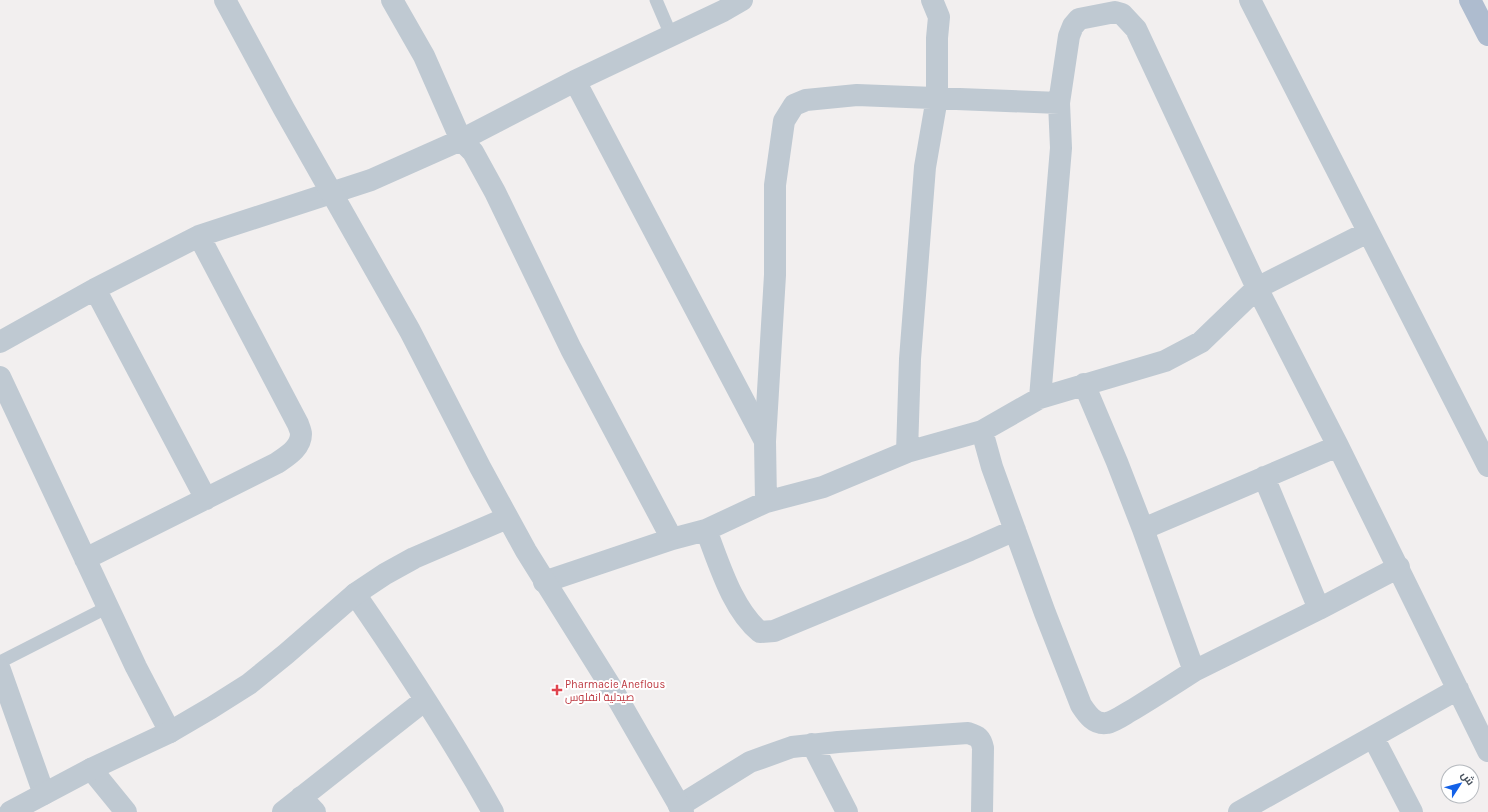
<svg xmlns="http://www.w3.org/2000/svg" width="1488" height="812" font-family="Karla,Cairo,sans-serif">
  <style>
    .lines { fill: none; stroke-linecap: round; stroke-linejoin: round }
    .service { stroke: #bfc9d2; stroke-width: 13 }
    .minor { stroke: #bfc9d2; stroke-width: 22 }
    .tertiary { stroke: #bfc9d2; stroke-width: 22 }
    .primary { stroke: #aebccf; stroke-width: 22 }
    .health-dot { fill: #e0444e; stroke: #fff; stroke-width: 1.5 }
    .labels { text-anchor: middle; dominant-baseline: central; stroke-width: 4; stroke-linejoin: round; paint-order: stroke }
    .health-label { font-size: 11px; fill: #be3a42; stroke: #fff; text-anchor: start }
  </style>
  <rect width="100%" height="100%" fill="#f2efef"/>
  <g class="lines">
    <path class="service" d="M656,0L671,35
      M0,662L108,607"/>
    <path class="minor" d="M392,0L424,56L461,140L473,152L495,192L571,349L672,539
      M1250,0L1488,466
      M575,81L765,441
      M95,289L206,499
      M0,342L95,289L199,236L371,180L461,140L575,81L723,11L742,0
      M0,377L136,667L170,732
      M1040,398L1061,148L1059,103L1069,36L1073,26L1079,19L1115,12L1122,14L1136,29L1257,288L1338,446L1488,751
      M982,431L992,467L1045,613L1081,705C1087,714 1094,725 1107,723C1116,721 1126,713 1134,709C1155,696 1174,684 1194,671L1143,529L1117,462L1084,384
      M907,452L910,359L925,167L937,98V38L939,17L932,0
      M766,502L765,441L775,275V185L784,121L794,105L806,100L857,95L1059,103
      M1143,529L1338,446
      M706,530C719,563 732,609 760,632L774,631L970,550L1015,530
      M85,559L277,463C287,456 301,448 301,434C301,431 299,427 298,424L199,236
      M544,582L672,539L706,530L766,502L823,487L907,452L982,431L1040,398L1165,361L1201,342L1257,288L1368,232
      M355,594C404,665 451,737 493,812
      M1319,609L1399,567
      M0,670L44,794
      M1194,671L1319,609L1264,477
      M1373,737L1412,812
      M812,744L847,812
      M91,769L126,812
      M301,797L315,812
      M679,806L750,762L792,747L838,742L968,733C978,736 981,738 983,748L982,812
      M283,812L425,700
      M1239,812L1458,689"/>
    <path class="tertiary" d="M225,0L284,109L410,331L480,467L526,551L611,687L683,812
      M10,812L91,769L170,732L211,708L249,684L286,654L355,594L385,574L414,558L507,518"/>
    <path class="primary" d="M1470,0L1488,35"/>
  </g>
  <path class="health-dot" d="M555 684h4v4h4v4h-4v4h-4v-4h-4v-4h4z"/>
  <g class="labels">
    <g class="health-label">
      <text x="565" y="684">Pharmacie Aneflous<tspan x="565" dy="13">صيدلية انفلوس</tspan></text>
    </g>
  </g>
  <g transform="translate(1460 784) rotate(54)"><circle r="19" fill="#ffffff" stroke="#b5b9be"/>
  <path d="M0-3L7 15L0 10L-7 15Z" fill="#1361e8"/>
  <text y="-6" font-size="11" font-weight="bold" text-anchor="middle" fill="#47515d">ش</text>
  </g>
</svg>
